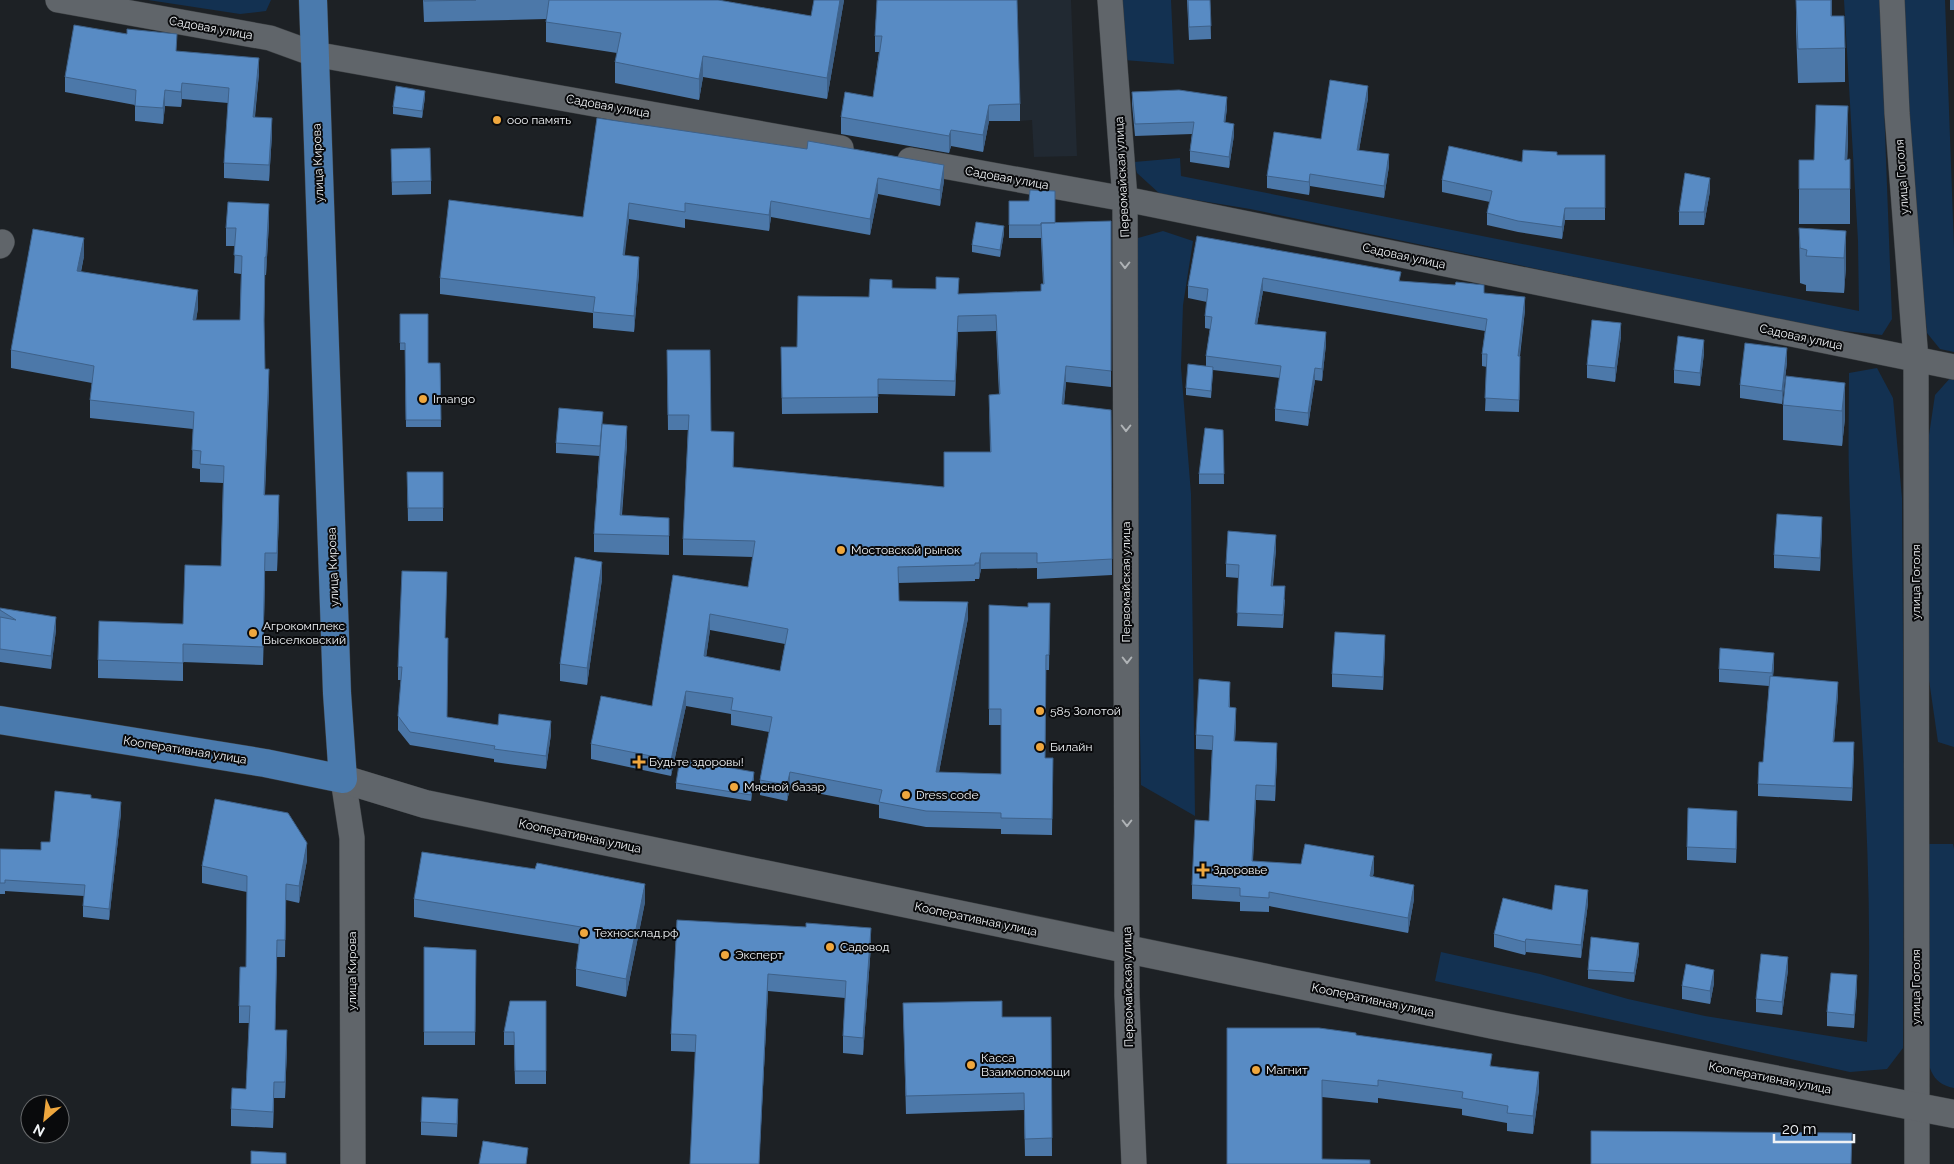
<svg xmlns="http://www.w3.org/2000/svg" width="1954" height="1164" font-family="Raleway,sans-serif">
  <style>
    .built { fill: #212932 }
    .green { fill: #133151 }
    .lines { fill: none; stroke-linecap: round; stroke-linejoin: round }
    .minor-casing { stroke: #3a3e41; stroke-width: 26 }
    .tertiary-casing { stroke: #3a3e41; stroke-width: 29 }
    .primary-casing { stroke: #3a3e41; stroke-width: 29 }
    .minor { stroke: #60656a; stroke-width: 25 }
    .tertiary { stroke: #60656a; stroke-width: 28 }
    .primary { stroke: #4a7aad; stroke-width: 28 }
    .wall { fill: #4c78a9; fill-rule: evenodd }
    .shaded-wall { fill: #3e6189 }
    .building { fill: #588bc4; stroke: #3e6189; fill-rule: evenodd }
    .oneway { stroke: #afb3b6 }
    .poi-dot { fill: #efa73e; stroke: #090a0c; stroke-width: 2 }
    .labels { text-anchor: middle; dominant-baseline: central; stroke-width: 4; stroke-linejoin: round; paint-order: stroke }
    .street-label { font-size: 12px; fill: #eff2f5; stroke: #090a0c }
    .poi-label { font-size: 12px; fill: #eff2f5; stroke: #090a0c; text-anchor: start }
  </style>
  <rect width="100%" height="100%" fill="#1d2125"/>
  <path class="built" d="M1016,0H1071L1077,156L1034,157L1032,120L1020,121Z"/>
  <path class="green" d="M148,0H271L266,11L240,14Z
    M1121,0H1171L1174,64L1124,60Z
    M1844,0H1880L1892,319L1882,335L1825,329L1250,209L1160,194L1137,173L1134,162L1180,158L1181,176L1859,311L1858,241Z
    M1902,0H1945L1954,248V352L1940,349L1927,333L1905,96Z
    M1163,231L1193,241L1183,305L1181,367L1191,494L1195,816L1141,785L1133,373L1138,238Z
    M1877,368L1893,398L1902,498L1904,802L1903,1048L1887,1069L1850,1072L1435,981L1441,952L1540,974L1628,999L1705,1016L1867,1042C1876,853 1854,664 1849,475C1848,442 1849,407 1849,373Z
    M1952,376H1954V747L1938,742L1927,666L1929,435L1935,395Z
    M1926,844H1953L1954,849V1088C1929,1083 1929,1065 1925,1044Z"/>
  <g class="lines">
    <g class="minor-casing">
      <path id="minor" d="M58,0L270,38L314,54L841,148
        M1110,0L1125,199L1127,996L1134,1164
        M1892,0L1897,113L1916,360L1917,1164
        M910,160L1125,199L1954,367
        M0,246L2,242
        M343,779L352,838L353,1164"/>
    </g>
    <g class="tertiary-casing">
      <path id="tertiary" d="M343,779L425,804L1494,1025L1954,1114"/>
    </g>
    <g class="primary-casing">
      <path id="primary" d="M0,720L265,763L343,779L337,693L313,0"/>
    </g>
    <use href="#minor" class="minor"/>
    <use href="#tertiary" class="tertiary"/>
    <use href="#primary" class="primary"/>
  </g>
  <path class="wall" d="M423,0H718L811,16L844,0L827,99L703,77L699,100L615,83V62L617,53L546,42V19L424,22Z
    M877,0L1020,104V121H989L983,152L951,146L949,153L841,134V117L873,97L879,52H875V36Z
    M1187,0H1210L1211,39L1189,40Z
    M1796,0H1832V16L1845,48V82L1798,83L1796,31Z
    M1950,0H1954V10H1950Z
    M177,51L259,73L255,117L272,134L269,181L224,178V163L228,103L182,99L181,107L165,106L163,124L135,121V105L65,92V77Z
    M1132,92L1227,108L1225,122L1234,135L1229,168L1190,162V151L1192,134L1135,136L1132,104Z
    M425,97L422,118L393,114V107Z
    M1368,98L1359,150L1389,166L1384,198L1310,186L1309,195L1267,188V176L1321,139Z
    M597,118L944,181L940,206L878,194L870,235L771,217L769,231L685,219V228L629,219L624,255L639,273L634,332L593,328V313L440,294V278L583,217Z
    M1848,141L1847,160L1850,159V224H1799V160H1814Z
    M391,149L431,181V194L392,195Z
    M1557,155H1605V220H1565L1562,239L1518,232L1487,225V213L1490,202L1442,192V180L1522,162Z
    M1710,191L1704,225H1679V212Z
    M1009,201L1055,223L1111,221V387L1066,382L1064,405L1111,410L1112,575L1037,579V568L981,569L979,579H975V581L898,583L899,601L968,618L939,772L1001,774V725H989V605L1028,607L1050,603L1049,670H1046L1045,758H1053L1052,835L1001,834V829L926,827L879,818V805L790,788L787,801L760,795V780L769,732L731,725V714L686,706L671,776L591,759V744L652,706L673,575L748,587L753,557L683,555V539L688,430H668L667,350L711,431L734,448L733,467L944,487L990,452L989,395L999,394L996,331L958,332L955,396L878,394V413L782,414L781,347H797L869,297L892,288L959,294L1041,291L1043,284L1041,238H1009ZM710,630L785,644L780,671L706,657Z
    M269,222L266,275H265L264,329L265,369L269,387L265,495L279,513L277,571H265L263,665L183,662V681L98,678V660L183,624L221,566L223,483L200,482V469L192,468L193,429L90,418V400L92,383L11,368V350L84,256L81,272L198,308L196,320H240L241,274L234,273L235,246H226V228Z
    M1799,228L1846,231V266L1844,293L1806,291V285L1800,283Z
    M1004,233L1000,257L972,252V245Z
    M1197,236L1401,281L1484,293L1525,310L1520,356V368L1519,412L1485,411L1487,367L1482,366V354L1485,331L1263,291L1257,324L1326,344L1322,381L1315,380L1308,426L1275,421V409L1280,378L1213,370L1211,398L1186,395V388L1206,366V356L1210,329L1205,328V316L1207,302L1188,298V286Z
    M400,314L428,363H440L441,427H406L405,350H400Z
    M1621,336L1615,382L1587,378V365Z
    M1704,353L1700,386L1674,383V370Z
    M1787,362L1782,404L1740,398V385Z
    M1845,383V418L1842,446L1783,440V405Z
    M603,424L627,444L622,515L669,536V555L594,552V534L599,456L556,453V443Z
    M1223,430L1224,484H1199V474Z
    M407,472H443V521H408Z
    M1822,530L1820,571L1774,568V555Z
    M1276,549L1273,586L1285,600L1283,628L1237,626L1239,578L1226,577V564Z
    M602,579L587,685L560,681V664Z
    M0,608L56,630L51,669L0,662Z
    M446,638L447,717L551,734L546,769L494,762V759L410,745L398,730V716L401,680H398V667Z
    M1385,648L1383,690L1332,687V674Z
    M1774,666L1773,676L1838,694L1834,742L1854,755L1852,801L1758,796V784L1763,762L1769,686L1719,682V669Z
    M1230,696V707L1236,722L1235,741L1277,758L1275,801L1256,800L1253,861L1374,871L1373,876L1414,899L1408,933L1269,906V912L1240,911V902L1192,899V885L1209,821L1212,750L1196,749V735Z
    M754,778L751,801L676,789V783Z
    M91,798L121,813L109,920L83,917V906L84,896L5,891V894H0V849L41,850L50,842Z
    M1737,824L1736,863L1687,860V847Z
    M307,860L299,903L286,900L285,957H277L275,1030L287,1047L285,1098H274L273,1128L231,1126V1109L246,1089L249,1023H239V1006L246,967L247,892L202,883V866Z
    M414,899L645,902L626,997L576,986V969L579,944L414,917Z
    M1588,903L1581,958L1526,952L1525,955L1494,947V934L1552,910Z
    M677,920L871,945L863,1055L843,1053V1036L845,998L768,991L759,1164H690L696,1052L671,1051V1034Z
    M424,947L476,950L475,1045H424Z
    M1639,953L1634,982L1588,979V970Z
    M1788,970L1782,1015L1756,1012V999Z
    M1714,983L1710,1004L1682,999V986Z
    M1857,988L1854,1028L1827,1026V1012Z
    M546,1001V1084H515L514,1045H504V1032Z
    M903,1003L1002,1017H1051L1052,1156H1025L1024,1110L906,1114Z
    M1356,1035L1492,1066L1539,1090L1533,1134L1507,1131V1123L1462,1115V1109L1378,1098V1103L1322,1097V1159L1227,1164Z
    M458,1112L457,1137L421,1135V1122Z"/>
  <path class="shaded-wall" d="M840,0H844L827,99V78Z
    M1831,0H1832L1831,50Z
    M703,56V77L699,100V79Z
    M259,58V73L253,133V117Z
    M182,83V99L181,107V92Z
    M1368,86V98L1357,162V150Z
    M165,90V106L163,124V108Z
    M425,91V97L422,118V111Z
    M1227,97V108L1224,134V122Z
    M989,105V121L983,152V135Z
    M1848,106V141L1846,189L1845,160Z
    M272,118V134L269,181V165Z
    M1234,124V135L1229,168V157Z
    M951,130V146L949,153V136Z
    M1389,154V166L1384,198V186Z
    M944,165V181L940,206V190Z
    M1310,174V186L1309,195V182Z
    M878,178V194L870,235V219Z
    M1710,178V191L1704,225V212Z
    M771,201V217L769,231V215Z
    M629,203V219L623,271V255Z
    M269,204V222L266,275V257Z
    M1565,208V220L1562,239V227Z
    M1004,226V233L1000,257V250Z
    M1846,231V266L1844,293V258Z
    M84,238V256L77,289V271Z
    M639,257V273L634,332V316Z
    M1263,278V291L1255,336V324Z
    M198,290V308L193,338V320Z
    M1525,297V310L1518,368V356Z
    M958,316V332L955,396V381Z
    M1621,323V336L1615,382V368Z
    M1326,332V344L1322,381V369Z
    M1704,340V353L1700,386V373Z
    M1787,348V362L1782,404V391Z
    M1066,366V382L1062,420V404Z
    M1315,368V380L1308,426V413Z
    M269,369V387L264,513V495Z
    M1845,383V418L1842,446V411Z
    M627,426V444L620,533V515Z
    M734,432V448L733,483V467Z
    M279,495V513L277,571V553Z
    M1822,517V530L1820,571V558Z
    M1276,535V549L1271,599V586Z
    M265,553V571L263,665V647Z
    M981,553V569L979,579V563Z
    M602,562V579L587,685V668Z
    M968,602V618L936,788V772Z
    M710,614V630L704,672V656Z
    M56,617V630L51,669V656Z
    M1385,635V648L1383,690V677Z
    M1774,653V666L1772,686V673Z
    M1838,682V694L1833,754V742Z
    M686,691V706L671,776V760Z
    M1236,708V722L1234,755V741Z
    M551,721V734L546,769V756Z
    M1277,743V758L1275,801V786Z
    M754,772V778L751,801V795Z
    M790,772V788L787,801V785Z
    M1256,785V800L1252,875V861Z
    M121,802V813L109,920V909Z
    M1737,811V824L1736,863V849Z
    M307,843V860L299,903V886Z
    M1374,856V871L1370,890V876Z
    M645,884V902L626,997V979Z
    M1414,885V899L1408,933V918Z
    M1588,890V903L1581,958V945Z
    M871,928V945L863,1055V1038Z
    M1526,939V952L1525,955V942Z
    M1639,943V953L1634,982V973Z
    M1788,957V970L1782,1015V1002Z
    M1714,970V983L1710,1004V991Z
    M768,974V991L759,1164Z
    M1857,975V988L1854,1028V1015Z
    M287,1030V1047L285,1098V1082Z
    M1539,1072V1090L1533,1134V1116Z
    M274,1082V1098L273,1128V1112Z"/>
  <path class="building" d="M424,0H476L424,1Z
    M549,0H718L811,16L814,0H840L827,78L703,56L699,79L615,62L621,33L546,22Z
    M877,0H1017L1020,104L989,105L983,135L951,130L949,136L841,117L845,92L873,97L882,36H875Z
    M1188,0H1210L1211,26L1189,27Z
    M1796,0H1831V16H1844L1845,48L1798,49Z
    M74,25L127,34V29L177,34L176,51L259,58L253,117L272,118L269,165L224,163L229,88L182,83L181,92L165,90L163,108L135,106L136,90L65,77Z
    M1330,80L1368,86L1357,150L1389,154L1384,186L1310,174L1309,182L1267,176L1274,132L1321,139Z
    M396,86L425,91L422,111L393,107Z
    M1179,90L1227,97L1224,122L1234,124L1229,157L1190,151L1194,122L1135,124L1132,92Z
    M1816,105L1848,106L1845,160L1850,159V189H1799V160H1814Z
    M597,118L807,149L808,141L944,165L940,190L878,178L870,219L771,201L769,215L685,203V212L629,203L623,255L639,257L634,316L593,312L595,297L440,278L449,200L583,217Z
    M1449,146L1522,162L1523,150L1557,152V155H1605V208H1565L1562,227L1518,221L1487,213L1492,191L1442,180Z
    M430,148L431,181L392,182L391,149Z
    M1685,173L1710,178L1704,212H1679Z
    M1030,190L1055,191V223H1041V225H1009V201H1029Z
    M228,202L269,204L266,257H265L264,320L265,369H269L264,495H279L277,553H265L263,647L183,644V663L98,660L99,621L183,624L185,565L221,566L224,466L200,464L201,451L192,450L194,412L90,400L94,366L11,350L33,229L84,238L77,271L198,290L193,320H240L242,256L234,255L236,228H226Z
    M1111,221V371L1066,366L1062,404L1111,410L1112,559L1037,563V553H981L979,563H975V565L898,567L899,601L968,602L936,772L1001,774V709H989V605L1028,607V603H1050L1049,655H1046L1045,758H1053L1052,819L1001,818V813L926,811L879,802L882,790L790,772L787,785L760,780L772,717L731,710L733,698L686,691L671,760L591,744L601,696L652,706L673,575L748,587L755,541L683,539L689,415H668L667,350H710L711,431L734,432L733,467L944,487V452H991L989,395L1000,394L996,315L958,316L955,381L878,379V397L782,398L781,347H797L798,296L869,297L870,279L892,280V288L936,289V277L959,278L958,294L1041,291V284H1044L1041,223ZM710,614L788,629L780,671L704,656Z
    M976,222L1004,226L1000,250L972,245Z
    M1799,228L1846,231L1844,258L1806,256L1807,250L1800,248Z
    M1197,236L1401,272L1399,281L1455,285L1456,282L1484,285V293L1525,297L1518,356H1520L1519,400L1485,398L1487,354H1482L1487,319L1263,278L1255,324L1326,332L1322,369L1315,368L1308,413L1275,409L1281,366L1206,356L1212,317L1205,316L1208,289L1188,286Z
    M400,314H428V363H440L441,420H406L405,343H400Z
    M1592,320L1621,323L1615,368L1587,365Z
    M1678,336L1704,340L1700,373L1674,370Z
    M1745,343L1787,348L1782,391L1740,385Z
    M1188,364L1213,367L1211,391L1186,388Z
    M1786,376L1845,383L1842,411L1783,405Z
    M559,408L603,412L600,446L556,443Z
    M602,424L627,426L620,515L669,518V536L594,534Z
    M1205,428L1223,430L1224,474H1199Z
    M407,472H443V508H408Z
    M1777,514L1822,517L1820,558L1774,555Z
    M1228,531L1276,535L1271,586H1285L1283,615L1237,613L1239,565L1226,564Z
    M575,557L602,562L587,668L560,664Z
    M402,571L447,572L445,638H448L447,717L498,725L499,714L551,721L546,756L494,749L495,746L410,732L398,716L402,667H398Z
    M0,608L56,617L51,656L0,649V617L16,620L0,610Z
    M1335,632L1385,635L1383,677L1332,674Z
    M1720,648L1774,653L1772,673L1719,669Z
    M1770,676L1838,682L1833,742H1854L1852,788L1758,784L1759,762H1763Z
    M1199,679L1230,682L1229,707L1236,708L1234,741L1277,743L1275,786L1256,785L1252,861L1301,864L1305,844L1374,856L1370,876L1414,885L1408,918L1269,892V898L1240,896V888L1192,885L1195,820L1209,821L1213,736L1196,735Z
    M680,759L754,772L751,795L676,783Z
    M55,791L91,795V798L121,802L109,909L83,906L85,885L5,880V883H0V849L41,850V842H50Z
    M215,799L288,813L307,843L299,886L286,884L285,940H277L275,1030H287L285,1082H274L273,1112L231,1109L232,1088L246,1089L250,1006H239L240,967H246L247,876L202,866Z
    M1688,808L1737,811L1736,849L1687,847Z
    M422,852L535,869L537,863L645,884L626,979L576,969L581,927L414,899Z
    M1555,885L1588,890L1581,945L1526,939L1525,942L1494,934L1503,898L1552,910Z
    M677,920L806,927V923L871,928L863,1038L843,1036L846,981L768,974L759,1164H690L696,1035L671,1034Z
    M1591,937L1639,943L1634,973L1588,970Z
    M424,947L476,950L475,1032H424Z
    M1761,954L1788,957L1782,1002L1756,999Z
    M1686,964L1714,970L1710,991L1682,986Z
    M1831,973L1857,975L1854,1015L1827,1012Z
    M510,1001H546V1071H515L514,1032H504Z
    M1002,1001V1017H1051L1052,1138L1025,1139L1024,1093L906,1096L903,1003Z
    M1227,1028H1319L1356,1033V1035L1492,1054L1490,1066L1539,1072L1533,1116L1507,1113L1508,1106L1462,1098L1463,1092L1378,1080V1086L1322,1080V1159L1370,1160V1164H1227Z
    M422,1097L458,1099L457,1124L421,1122Z
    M1591,1131L1852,1133L1851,1164H1591Z
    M483,1141L528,1148L526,1164H479Z
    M251,1151L286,1153V1164H251Z"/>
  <defs><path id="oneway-chevron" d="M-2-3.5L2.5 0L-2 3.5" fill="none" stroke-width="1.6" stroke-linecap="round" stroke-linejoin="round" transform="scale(1.25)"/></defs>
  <g class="oneway">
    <use href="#oneway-chevron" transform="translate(1125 265) rotate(90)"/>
    <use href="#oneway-chevron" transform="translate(1126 428) rotate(90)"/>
    <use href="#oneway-chevron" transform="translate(1127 660) rotate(90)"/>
    <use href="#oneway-chevron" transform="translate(1127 823) rotate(90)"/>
  </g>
  <g class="poi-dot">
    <circle cx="497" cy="120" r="5"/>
    <circle cx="423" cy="399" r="5"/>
    <circle cx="841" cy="550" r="5"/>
    <circle cx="253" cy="633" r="5"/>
    <circle cx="1040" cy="711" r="5"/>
    <circle cx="1040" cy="747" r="5"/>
    <path d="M636.5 754.5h5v5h5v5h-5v5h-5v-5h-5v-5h5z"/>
    <circle cx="734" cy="787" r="5"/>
    <circle cx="906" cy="795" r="5"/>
    <path d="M1200.5 862.5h5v5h5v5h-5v5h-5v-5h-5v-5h5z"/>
    <circle cx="584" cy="933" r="5"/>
    <circle cx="830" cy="947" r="5"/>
    <circle cx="725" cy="955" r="5"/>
    <circle cx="971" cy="1065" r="5"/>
    <circle cx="1256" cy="1070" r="5"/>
  </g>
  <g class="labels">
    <g class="street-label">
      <text transform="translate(211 28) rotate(10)">Садовая улица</text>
      <text transform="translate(608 106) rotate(10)">Садовая улица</text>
      <text transform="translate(318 163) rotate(-92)">улица Кирова</text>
      <text transform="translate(1122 177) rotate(-93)">Первомайская улица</text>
      <text transform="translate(1902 177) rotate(-94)">улица Гоголя</text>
      <text transform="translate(1007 178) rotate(10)">Садовая улица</text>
      <text transform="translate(1404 256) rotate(12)">Садовая улица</text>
      <text transform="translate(1801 337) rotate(12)">Садовая улица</text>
      <text transform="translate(333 567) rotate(-92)">улица Кирова</text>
      <text transform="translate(1126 582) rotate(-90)">Первомайская улица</text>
      <text transform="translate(1916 582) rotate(-90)">улица Гоголя</text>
      <text transform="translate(185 750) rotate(9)">Кооперативная улица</text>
      <text transform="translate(580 836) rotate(12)">Кооперативная улица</text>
      <text transform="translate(976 919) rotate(12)">Кооперативная улица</text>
      <text transform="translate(352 971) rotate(-90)">улица Кирова</text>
      <text transform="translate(1128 987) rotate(-91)">Первомайская улица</text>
      <text transform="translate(1916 987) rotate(-90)">улица Гоголя</text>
      <text transform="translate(1373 1000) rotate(12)">Кооперативная улица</text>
      <text transform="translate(1770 1078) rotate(11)">Кооперативная улица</text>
    </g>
    <g class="poi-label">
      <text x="507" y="120">ооо память</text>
      <text x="433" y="399">Imango</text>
      <text x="851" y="550">Мостовской рынок</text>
      <text x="263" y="626">Агрокомплекс<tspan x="263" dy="14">Выселковский</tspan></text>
      <text x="1050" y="711">585 Золотой</text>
      <text x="1050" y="747">Билайн</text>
      <text x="649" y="762">Будьте здоровы!</text>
      <text x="744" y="787">Мясной базар</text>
      <text x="916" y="795">Dress code</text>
      <text x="1213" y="870">Здоровье</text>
      <text x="594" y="933">Техносклад.рф</text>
      <text x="840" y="947">Садовод</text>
      <text x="735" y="955">Эксперт</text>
      <text x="981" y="1058">Касса<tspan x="981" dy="14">Взаимопомощи</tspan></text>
      <text x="1266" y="1070">Магнит</text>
    </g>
  </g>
  <g transform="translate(45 1119) rotate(208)"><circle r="24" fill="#090a0c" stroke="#656769"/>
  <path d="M0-4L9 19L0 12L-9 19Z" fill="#efa73e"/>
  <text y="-8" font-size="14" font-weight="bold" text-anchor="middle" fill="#eff2f5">N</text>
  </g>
  <path d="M1774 1134v8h80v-8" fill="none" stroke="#eff2f5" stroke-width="2.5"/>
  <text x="1782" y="1134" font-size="15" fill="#eff2f5" stroke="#090a0c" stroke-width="4" paint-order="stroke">20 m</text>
</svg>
